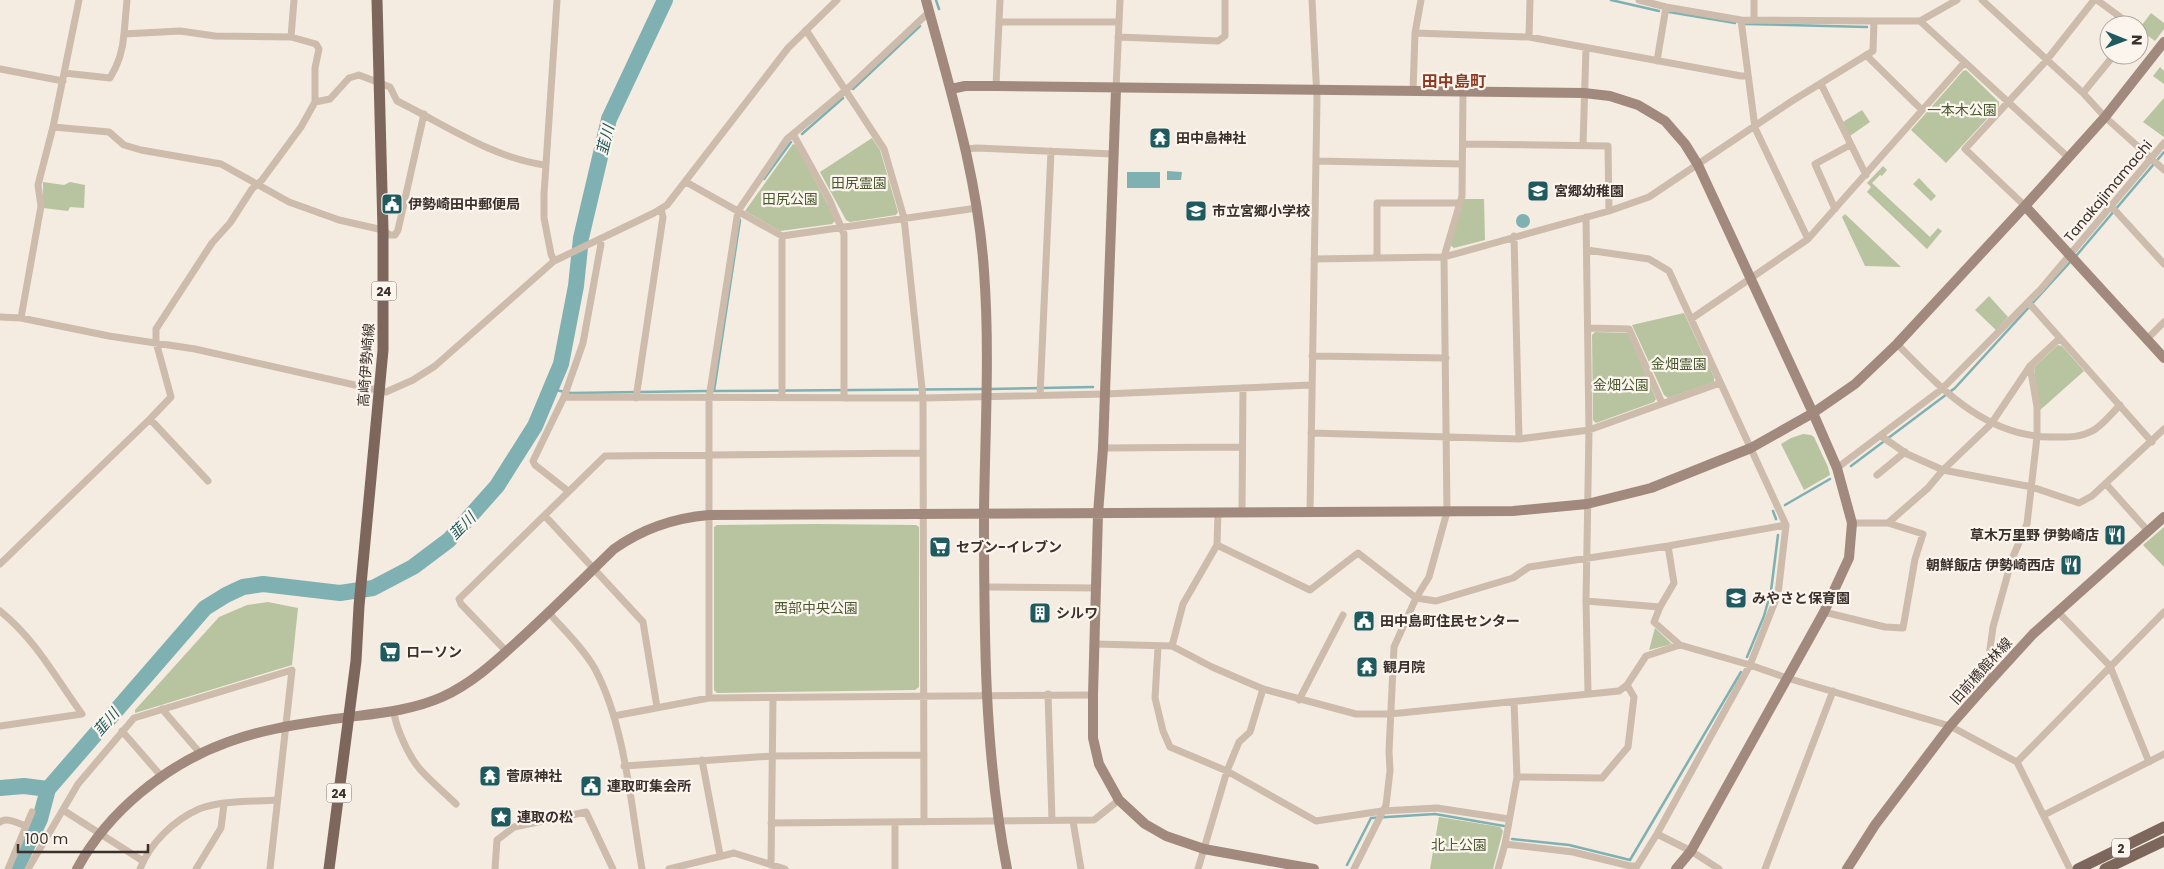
<svg xmlns="http://www.w3.org/2000/svg" width="2164" height="869" font-family="Poppins,'Noto Sans JP',sans-serif">
  <style>
    .green { fill: #b8c4a0 }
    .water { fill: #7fb0b2 }
    .lines { fill: none; stroke-linecap: round; stroke-linejoin: round }
    .stream { stroke: #7fb0b2; stroke-width: 2.5 }
    .river { stroke: #7fb0b2; stroke-width: 16 }
    .street { stroke: #cdbbac; stroke-width: 7 }
    .secondary { stroke: #a18a7d; stroke-width: 10 }
    .primary { stroke: #7d675c; stroke-width: 11 }
    .labels { text-anchor: middle; dominant-baseline: central; stroke-width: 4.5; stroke-linejoin: round; paint-order: stroke }
    .shield { fill: #fbf5ee; stroke: #756b66; stroke-width: 1 }
    .shield-label { font-size: 12px; font-weight: bold; fill: #3b302b }
    .park-label { font-size: 14px; fill: #4a5a2e; stroke: #fbf5ee }
    .poi-label { font-size: 14px; font-weight: bold; fill: #3b302b; stroke: #fbf5ee; text-anchor: start }
    .street-label { font-size: 14px; fill: #3b302b; stroke: #fbf5ee }
    .water-label { font-size: 15px; font-style: italic; fill: #1f5a5e; stroke: #fbf5ee }
    .quarter-label { font-size: 16px; font-weight: bold; fill: #8c3b22; stroke: #fbf5ee }
  </style>
  <rect width="100%" height="100%" fill="#f4ebe1"/>
  <path class="green" d="M2151,13L2164,23V29L2155,41L2139,29Z
    M2160,67L2164,71V84L2153,76Z
    M1966,70L1999,102V106L1946,163L1911,130L1963,71Z
    M2164,98V137L2143,122Z
    M1862,110L1870,122L1850,136L1843,122Z
    M872,138L880,150L898,212L896,215L850,222L846,220L820,172Z
    M793,144L796,145L836,220L832,224L780,231L745,211Z
    M1883,166L1887,170L1882,176L1880,175L1872,183L1930,237L1938,228L1942,231L1927,249L1867,192L1871,187L1867,183Z
    M1919,178L1936,196L1931,201L1913,184Z
    M43,182L64,185L70,182L85,185L84,208L70,207L68,211L43,208Z
    M1464,199H1484L1485,240L1454,248L1450,245Z
    M1845,214L1901,267L1865,266L1842,217Z
    M1989,296L2008,317L1996,330L1975,310Z
    M1684,313L1714,377V382L1668,398L1664,395L1632,325Z
    M1595,332L1628,333L1656,399L1654,402L1596,423L1593,420L1592,335Z
    M2058,345L2062,346L2084,371L2039,411L2034,367Z
    M1803,434L1811,435L1814,437L1828,467L1830,475L1804,490L1781,444L1791,438Z
    M816,524L916,525L919,527V687L915,690L717,693L714,690V527L717,525Z
    M2164,527V567L2143,545Z
    M268,602L298,608L292,665L135,713V710L219,617L247,605Z
    M1655,628L1672,644L1649,650Z
    M1439,817L1500,827L1503,831L1493,869H1430Z"/>
  <path class="water" d="M1167,171L1182,172L1181,180H1167Z
    M1127,172H1160V188H1127Z
    M1516 221a7 7 0 1 1 14 0a7 7 0 1 1-14 0Z"/>
  <g class="lines">
    <path class="stream" d="M936,0L939,9
      M1611,0L1659,11
      M1669,12L1735,23
      M1746,24L1867,27
      M853,89L920,26
      M802,134L843,98
      M764,179L791,142
      M2076,256L2164,152
      M550,389L571,393L709,391
      M990,389L1093,387
      M714,391L740,220
      M715,391L985,389
      M1851,466L1955,388L2072,260
      M1785,505L1830,479
      M1773,511L1776,519
      M1747,657L1764,616L1771,591L1778,535
      M1512,839L1569,845L1630,860L1741,672
      M1347,865L1371,818L1435,814L1504,826"/>
    <path class="river" d="M0,788L24,786L48,789
      M16,869L40,819L48,789L205,608L226,595L243,587L263,584L340,593L373,588L413,567L449,540L497,486L535,426L561,364L576,286L581,238L609,119L665,0"/>
    <path class="street" d="M1639,0L1666,7L1741,20L1874,21H1920L1957,0
      M1982,0L2083,93L2105,117L2164,170
      M2097,0L2131,25
      M1741,20L1755,128L1808,239
      M1754,20V0
      M1920,21L2069,158
      M999,22H1118
      M806,30L884,149L904,218L923,398L924,822
      M1415,33L1529,37L1741,76H1748
      M124,34L127,0
      M1118,37L1218,41L1225,36V0
      M1529,37L1530,0
      M1866,55L1922,110
      M1657,61L1666,7
      M0,69L63,81
      M64,73L110,78C118,65 123,49 124,34L180,31L215,36L291,37
      M1821,84L1866,175
      M996,86L1000,0
      M1116,89L1120,0
      M1413,91L1415,33L1421,0
      M2083,93L2114,55
      M315,102L330,99L349,78L359,75L390,87L397,101C444,124 492,158 545,165
      M53,127L109,132L124,145L141,150L221,164L289,202L339,220L383,230L390,235H395L398,230L424,114
      M793,134L829,199L844,234V398
      M1464,144L1608,146L1609,211
      M1583,145L1586,48
      M966,149L977,148L1113,154
      M1316,161L1462,164
      M686,182L782,236L977,208
      M2025,206L1965,149L2046,61L2094,0
      M2112,207L2164,264
      M1835,209L1815,164L1850,145
      M1586,217L1589,430L1586,601L1588,693
      M1514,236L1519,439
      M1377,258V203H1460
      M1314,259L1444,257L1609,211L1649,197L1792,101L1873,51L1874,21
      M554,261L551,254L544,218V194L557,0
      M2028,302L2152,442
      M0,317L21,318L109,336L195,349L386,392L413,380L435,366L554,261L654,213L667,205L788,48L837,0
      M21,318L41,206L38,185L53,127L79,0
      M1691,319L1808,239L1964,63
      M1588,328L1629,329L1662,403
      M2147,339L2164,322
      M1897,344C1941,388 1985,437 2052,437C2067,437 2079,438 2092,431C2102,426 2112,413 2120,405
      M1312,356L1446,358
      M1040,395L1051,151
      M564,397L923,398L1105,394L1311,385
      M782,397V236
      M636,398L663,217L661,209
      M150,419L208,481
      M1311,433L1519,439L1589,430L1720,383
      M1881,436L1907,454L1943,470L2032,487L2079,503L2092,496L2164,429
      M1103,448L1242,447
      M1837,468L1942,389L2041,289L2164,143
      M1877,475L1905,452
      M2106,484L2148,531
      M568,491L535,465L533,461L564,397L583,343L601,244L599,239
      M1310,512L1317,99L1312,0
      M1242,513L1243,388
      M545,516L643,622L657,707
      M1888,523L1928,488L1943,470L1991,424L2030,366L2060,338
      M1217,545L1310,590L1358,553L1416,598L1436,601L1513,578L1529,567L1668,546L1786,525
      M1668,546L1674,583L1660,607L1654,622L1680,645L1750,665L1787,678L1950,726L2017,762L2070,869
      M0,564L150,419L171,397L156,342V329L212,243L230,223L252,189L262,180L301,127L315,102V68L319,49L316,44L291,37L294,0
      M985,587L1097,588
      M1586,601L1660,607
      M0,611C36,640 55,677 82,714L0,726
      M1824,612L1885,627L1903,628L1915,559L1923,534L1888,523H1852
      M2058,612L2110,666L2149,762
      M549,613C565,631 583,648 595,669C625,725 631,806 642,869
      M1095,644L1172,646L1212,667L1263,689L1356,714H1390L1619,691L1627,685L1646,656L1680,645
      M1172,646L1183,604L1217,545L1218,512
      M1158,647L1155,698L1163,731L1170,747L1227,771L1316,821L1382,811L1437,808L1509,819
      M506,651L461,604L459,599L605,456L922,453
      M1989,681L1986,678L1993,627L2012,559L2027,524L2037,437V407L2030,366
      M1048,694L1052,820
      M709,698V398L738,211L787,139L846,90L929,12
      M1299,700L1343,615
      M1514,702L1517,777
      M162,709L200,753
      M394,711C395,727 409,756 419,768C430,781 444,792 456,804
      M614,716L709,698L1093,695
      M122,731L162,777
      M702,760L720,855
      M2017,762L2164,612
      M624,766L772,756L924,755
      M63,810L143,861
      M2044,815L2164,754
      M1073,821L1081,869
      M0,822C8,817 17,823 26,826
      M895,822V869
      M771,823L1094,820L1119,800
      M1657,834L1691,851L1719,869
      M1505,844L1573,852L1630,866H1637L1657,834L1750,665L1778,594L1786,525L1669,271L1649,259L1587,250
      M771,865L773,699
      M8,869L32,812
      M28,869L78,784L134,718L292,670L270,869
      M140,869C150,843 174,820 199,809C223,800 252,802 277,800
      M196,869L221,828L224,804
      M495,869L497,840L514,827L586,812L613,869
      M669,869L734,853L785,869
      M1198,869L1227,771L1239,742L1250,732L1263,689
      M1354,869L1386,805L1390,771L1389,751L1394,647L1416,598L1429,577L1447,512L1444,257L1462,196L1463,92
      M1498,869L1505,844L1517,777L1602,778L1628,747L1634,697L1627,685
      M1765,869L1833,691"/>
    <path class="secondary" d="M926,0C950,89 978,178 984,271C990,352 985,432 984,513C984,632 984,752 1007,869
      M951,89L965,86H996L1584,93L1610,96L1638,105L1665,121L1685,144L1698,165L1813,413L1837,468L1852,523L1849,558L1824,612L1691,851L1676,869
      M1116,89L1103,448L1098,514L1093,695V738L1099,764L1119,800L1145,824L1166,836L1204,849L1314,869
      M2025,206L2164,358
      M77,869C108,811 167,764 228,742C260,730 294,725 327,720C366,714 406,713 442,697C471,684 495,662 518,641C551,611 582,580 614,549C642,529 674,518 709,515L1513,511L1587,504L1651,488L1751,448L1813,413L1855,384L1897,344L2025,206L2105,117L2164,42
      M1847,869L1875,825L1950,726L1980,692L2033,634L2164,517"/>
    <path class="primary" d="M329,869L356,661L359,606L383,350V230L377,0
      M2078,869L2164,827
      M2105,869L2164,841"/>
  </g>
  <defs>
    <g id="temple-square" transform="scale(1.125)"><rect x="-9" y="-9" width="18" height="18" rx="4" fill="#1f5a5e" stroke="#fbf5ee"/><path d="M0-6L5-2H3V0L6.5 2.5H4V6H1.5V3h-3V6H-4V2.5H-6.5L-3 0V-2H-5Z" fill="#fff"/></g>
    <g id="school-square" transform="scale(1.125)"><rect x="-9" y="-9" width="18" height="18" rx="4" fill="#1f5a5e" stroke="#fbf5ee"/><path d="M0-5L7-2L0 1L-7-2ZM-4 1L0 2.5L4 1V4Q0 6-4 4Z" fill="#fff"/></g>
    <g id="civic-square" transform="scale(1.125)"><rect x="-9" y="-9" width="18" height="18" rx="4" fill="#1f5a5e" stroke="#fbf5ee"/><path d="M-.6-6.5H3V-4.5H.6V-3L4-1V1h2V6H-6V1h2V-1L-.6-3ZM-1.2 2.5V6h2.4V2.5Z" fill="#fff"/></g>
    <g id="restaurant-square" transform="scale(1.125)"><rect x="-9" y="-9" width="18" height="18" rx="4" fill="#1f5a5e" stroke="#fbf5ee"/><path d="M-5-6h1v4h1v-4h1v4h1v-4h1v5L-1.5 .5V6h-2V.5L-5-1ZM5-6V6H3V1.5H1.5Q1.5-4 5-6Z" fill="#fff"/></g>
    <g id="supermarket-square" transform="scale(1.125)"><rect x="-9" y="-9" width="18" height="18" rx="4" fill="#1f5a5e" stroke="#fbf5ee"/><path d="M-6-5.5h2.5l.6 2H6L4.5 2H-2.5L-4.4-4H-6ZM-1.5 3.2a1.3 1.3 0 1 0 .1 0ZM3 3.2a1.3 1.3 0 1 0 .1 0Z" fill="#fff"/></g>
    <g id="building-square" transform="scale(1.125)"><rect x="-9" y="-9" width="18" height="18" rx="4" fill="#1f5a5e" stroke="#fbf5ee"/><path d="M-4-6H4V6H1V3H-1V6H-4ZM-2.5-4.3h1.7v1.8h-1.7ZM.8-4.3h1.7v1.8H.8ZM-2.5-1h1.7V.8h-1.7ZM.8-1h1.7V.8H.8Z" fill="#fff"/></g>
    <g id="sight-square" transform="scale(1.125)"><rect x="-9" y="-9" width="18" height="18" rx="4" fill="#1f5a5e" stroke="#fbf5ee"/><path d="M0-6L1.8-2.2L6-1.7L2.9 1.2L3.7 5.4L0 3.3L-3.7 5.4L-2.9 1.2L-6-1.7L-1.8-2.2Z" fill="#fff"/></g>
  </defs>
  <g fill-rule="evenodd">
    <use href="#temple-square" x="1160" y="138"/>
    <use href="#school-square" x="1538" y="191"/>
    <use href="#civic-square" x="392" y="204"/>
    <use href="#school-square" x="1196" y="211"/>
    <use href="#restaurant-square" x="2115" y="535"/>
    <use href="#supermarket-square" x="940" y="547"/>
    <use href="#restaurant-square" x="2071" y="565"/>
    <use href="#school-square" x="1736" y="598"/>
    <use href="#building-square" x="1040" y="613"/>
    <use href="#civic-square" x="1364" y="621"/>
    <use href="#supermarket-square" x="390" y="652"/>
    <use href="#temple-square" x="1367" y="667"/>
    <use href="#temple-square" x="490" y="776"/>
    <use href="#civic-square" x="591" y="786"/>
    <use href="#sight-square" x="501" y="817"/>
  </g>
  <g class="labels">
    <g class="shield">
      <rect x="371.5" y="281.5" width="25" height="19" rx="4"/>
      <rect x="326.5" y="783.5" width="25" height="19" rx="4"/>
      <rect x="2112" y="838.5" width="18" height="19" rx="4"/>
    </g>
    <g class="shield-label">
      <text x="384" y="291">24</text>
      <text x="339" y="793">24</text>
      <text x="2121" y="848">2</text>
    </g>
    <g class="park-label">
      <text x="1962" y="110">一本木公園</text>
      <text x="859" y="183">田尻霊園</text>
      <text x="790" y="199">田尻公園</text>
      <text x="1679" y="364">金畑霊園</text>
      <text x="1621" y="385">金畑公園</text>
      <text x="816" y="608">西部中央公園</text>
      <text x="1459" y="845">北上公園</text>
    </g>
    <g class="poi-label">
      <text x="1176" y="138">田中島神社</text>
      <text x="1554" y="191">宮郷幼稚園</text>
      <text x="408" y="204">伊勢崎田中郵便局</text>
      <text x="1212" y="211">市立宮郷小学校</text>
      <text x="2099" y="535" text-anchor="end">草木万里野 伊勢崎店</text>
      <text x="956" y="547">セブン-イレブン</text>
      <text x="2055" y="565" text-anchor="end">朝鮮飯店 伊勢崎西店</text>
      <text x="1752" y="598">みやさと保育園</text>
      <text x="1056" y="613">シルワ</text>
      <text x="1380" y="621">田中島町住民センター</text>
      <text x="406" y="652">ローソン</text>
      <text x="1383" y="667">観月院</text>
      <text x="506" y="776">菅原神社</text>
      <text x="607" y="786">連取町集会所</text>
      <text x="517" y="817">連取の松</text>
    </g>
    <g class="street-label">
      <text transform="translate(2108 191) rotate(-50)">Tanakajimamachi</text>
      <text transform="translate(366 365) rotate(-86)">高崎伊勢崎線</text>
      <text transform="translate(1981 671) rotate(-48)">旧前橋館林線</text>
    </g>
    <g class="water-label">
      <text transform="translate(605 140) rotate(-76)">韮川</text>
      <text transform="translate(462 526) rotate(-46)">韮川</text>
      <text transform="translate(106 722) rotate(-50)">韮川</text>
    </g>
    <g class="quarter-label">
      <text x="1454" y="81">田中島町</text>
    </g>
  </g>
  <g transform="translate(2124 40) rotate(91)"><circle r="24" fill="#fbf5ee" stroke="#aea6a0"/>
  <path d="M0-4L9 19L0 12L-9 19Z" fill="#1f5a5e"/>
  <text y="-8" font-size="14" font-weight="bold" text-anchor="middle" fill="#3b302b">N</text>
  </g>
  <path d="M18 844v8h130v-8" fill="none" stroke="#3b302b" stroke-width="2.5"/>
  <text x="25" y="844" font-size="15" fill="#3b302b" stroke="#fbf5ee" stroke-width="4" paint-order="stroke">100 m</text>
</svg>
